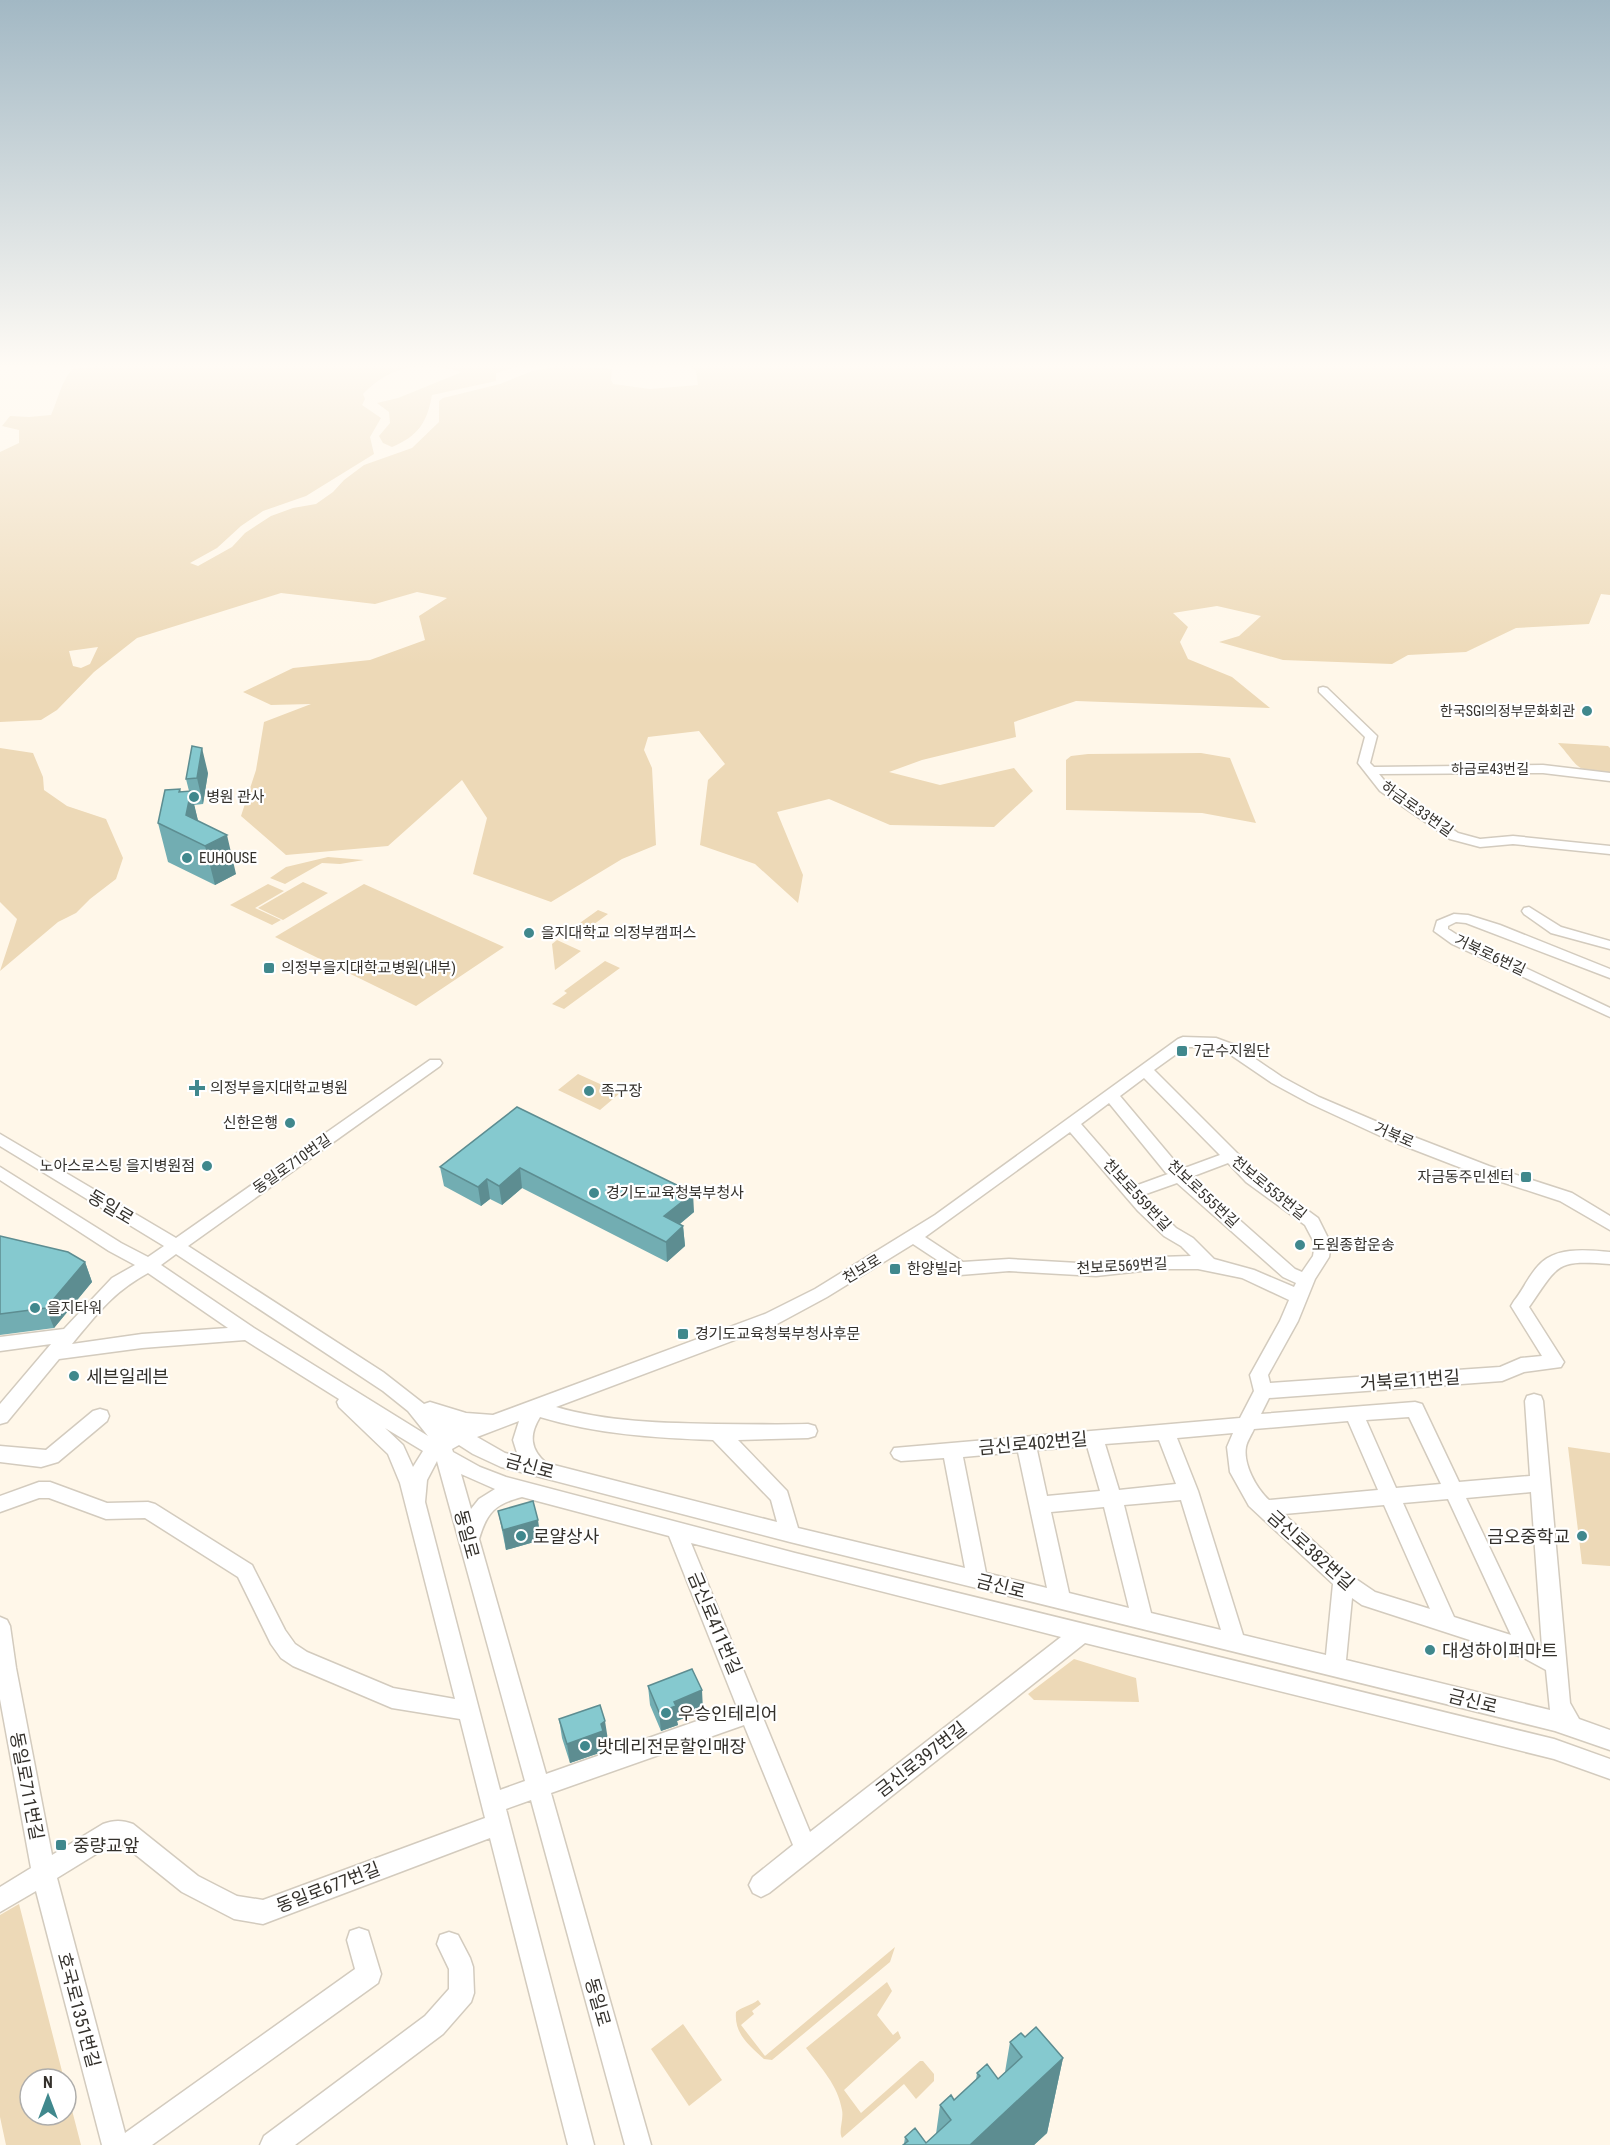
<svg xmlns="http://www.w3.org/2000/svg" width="1610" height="2145" font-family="'Roboto Condensed','Noto Sans KR',sans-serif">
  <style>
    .green { fill: #edd9b7; fill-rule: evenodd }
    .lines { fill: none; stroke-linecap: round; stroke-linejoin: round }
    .minor-casing { stroke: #d3cbbe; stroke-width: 3 }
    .minor { fill: #fff; fill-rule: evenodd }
    .wall { fill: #72adb2 }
    .shaded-wall { fill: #5d8d91 }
    .building { fill: #85c9cf; stroke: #5d8d91; stroke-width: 1.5 }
    .poi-dot { fill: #40888d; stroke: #fff; stroke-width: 2 }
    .labels { text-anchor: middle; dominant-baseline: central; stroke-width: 4.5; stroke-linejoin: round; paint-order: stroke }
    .far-poi-label { font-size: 14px; fill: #34312c; stroke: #fff; text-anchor: end }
    .far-street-label { font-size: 14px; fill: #34312c; stroke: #fff }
    .poi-label { font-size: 15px; fill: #34312c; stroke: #fff; text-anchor: start }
    .street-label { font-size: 15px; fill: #34312c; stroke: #fff }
    .near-street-label { font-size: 18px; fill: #34312c; stroke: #fff }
    .near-poi-label { font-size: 18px; fill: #34312c; stroke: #fff; text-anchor: start }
  </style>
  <rect width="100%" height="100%" fill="#fff7e9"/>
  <path class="green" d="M113,365H522L496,373V381L432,395C427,423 418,436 392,447L383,443L379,436L390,423L389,412L377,403L398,398L462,372C423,362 394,363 363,394L365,399L362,405L381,418L370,437L374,454L306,496L263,511L241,526L217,548L190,563L198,566L232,547L245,533L271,516L293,508L316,504L333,492L344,480L364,465L412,448L439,422V401L443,398L500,384L532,371L565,365L612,369L611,380L613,384L650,389L698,385L696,371L687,365H1610V595L1601,594L1589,624L1516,628L1466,652L1408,655L1392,664L1283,660L1219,642L1239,636L1261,616L1217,606L1173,613L1188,627L1180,642L1188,659L1232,677L1270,708L1076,701L1014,722L1016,737L922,760L889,772L940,785L1014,768L1033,791L994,827L890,825L829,799L777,812L803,875L798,903L755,864L700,845L708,780L725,764L699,731L648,737L644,750L652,768L656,845L622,859L551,902L473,874L487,818L462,780L388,846L286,855L241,816L256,770L264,722L311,704L271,705L243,692L293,668L370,660L425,640L419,616L447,598L417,592L375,604L281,593L137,638L94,672L57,710L41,720L0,722V452L19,443V430L2,426L10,416L29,417L51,415C59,397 60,385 72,369ZM98,647L90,664L81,668L73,666L69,651Z
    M1558,743L1608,746L1610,748V773C1573,770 1581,769 1558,743Z
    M0,748L33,753L43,777L44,790L67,806L106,819L123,858L116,879L90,899L76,913L58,922L0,971L17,919L0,902Z
    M1088,754L1201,753L1230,758L1256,823L1202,813L1066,810V760L1071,756Z
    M328,857L364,860L340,864L322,863L285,884L270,878L286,867Z
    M303,882L328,893L283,920L258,908Z
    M268,884L284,891L255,908L281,920L272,925L230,905Z
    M364,884L504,947L416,1006L275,937Z
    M598,910L608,914L590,927L598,931L588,938L570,930Z
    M557,940L581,951L555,970L552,944Z
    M605,961L620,968L564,1009L552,1004L567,993L564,991Z
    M578,1074L620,1093L600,1110L558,1090Z
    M1568,1447L1610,1453V1566L1582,1564Z
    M1074,1659L1136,1678L1139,1702L1034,1700L1028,1694Z
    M19,1904L64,2079H30V2115H66V2087L81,2145H6L0,2117V1915Z
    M895,1947L890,1962L772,2060L764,2059C749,2045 734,2034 736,2012C743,2006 751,2006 758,2000L761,2004L752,2011L754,2014L741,2025L765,2056Z
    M887,1982L892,1991L877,2015L893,2035L898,2031L901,2038L844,2090L861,2113L920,2061H923L934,2074V2081L916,2099L904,2084L842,2138C838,2131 844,2120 842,2110C838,2085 821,2068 806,2048Z
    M683,2024L722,2080L689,2106L651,2049Z"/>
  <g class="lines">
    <g class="minor-casing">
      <path id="minor" d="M1323,687L1327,688L1377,736L1370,763L1374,767L1543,765L1610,773V781L1543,773L1379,774L1388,785L1458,833L1480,839L1513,836L1610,846V854L1513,844L1480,847L1450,839L1380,791L1358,763L1365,737L1319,692V688Z
        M1529,907L1561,927L1610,941V949L1551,933L1524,914L1522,911L1524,908Z
        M1454,914L1468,915L1500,925L1610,969V978L1466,923L1456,922L1448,926V929L1462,938L1610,1008V1017L1452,944L1434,931L1437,921Z
        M1183,1037L1216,1038L1235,1045L1282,1077L1319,1097L1401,1132L1489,1166L1572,1193L1610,1216V1230L1560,1201L1477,1174L1389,1140L1309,1103L1272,1083L1225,1051L1214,1047H1186L1154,1070L1258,1174L1318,1218L1331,1244L1329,1257L1315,1279L1298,1321L1268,1375L1270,1383L1500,1367L1521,1358L1542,1356L1511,1306L1514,1301C1523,1290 1528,1277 1538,1266C1555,1246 1587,1250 1610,1252V1264C1555,1260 1559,1264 1529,1307L1564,1362L1561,1367L1524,1372L1502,1381L1269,1398L1261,1414L1415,1402L1422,1404L1459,1482L1530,1476L1525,1401L1527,1396L1534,1394L1541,1396L1543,1401L1570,1703L1579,1719L1610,1730V1750L1555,1731L790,1542L501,1467L473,1454L459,1445L452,1449L453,1452L480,1467L506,1477L795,1553L1554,1739L1610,1759V1779L1554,1759L1085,1643L769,1893L761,1897L753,1893L749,1885L753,1877L793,1845L744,1725L551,1793L651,2145H625L531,1800L506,1809L594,2145H568L490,1838L263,1924L234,1919L182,1892L121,1843H114L57,1878L125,2133L355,1969L347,1940L350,1931L359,1928L368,1931L381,1974L378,1983L152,2145H102L36,1891L0,1912V1887L31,1868L0,1699V1617L7,1620L10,1626L16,1668L52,1855L103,1824C114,1820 122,1820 133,1824L198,1876L237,1896L263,1900L485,1818L460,1719L392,1708L293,1666L281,1658L271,1644L238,1577L145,1518L106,1519L49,1498H39L0,1512V1496L39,1482H50L107,1503L148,1502L155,1504L252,1565L285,1630L295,1644L307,1652L393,1688L455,1699L400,1483L388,1454L339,1407L337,1402L339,1399L245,1340L142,1348L59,1359L7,1422L0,1424V1404L51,1344L0,1351V1337L64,1329L112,1278L135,1265L109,1251L0,1180V1167L121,1243L148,1257L164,1246L0,1146V1134L176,1238L430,1060H440L442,1063L440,1066L188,1246L383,1372L424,1404L430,1402L466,1413L493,1415L765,1314L815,1289L935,1215L1178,1039ZM1144,1078L1220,1155L1182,1169L1178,1165L1120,1096ZM1109,1103L1166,1173L1168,1174L1135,1186L1081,1124ZM1070,1132L1138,1211L1164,1236L1181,1246L1191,1256L1160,1257L1096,1264L1009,1259L963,1262L925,1237ZM1228,1163L1246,1182L1305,1225L1315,1244L1313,1256L1302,1272L1295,1269L1191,1177ZM1177,1183L1283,1277L1296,1283L1294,1287L1254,1270L1214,1259L1193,1238L1176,1228L1143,1195ZM913,1244L960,1275L1009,1271L1096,1276L1160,1269H1198L1242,1278L1289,1300L1280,1321L1250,1375L1254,1391L1240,1418L894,1448L891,1453L894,1458L901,1461L944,1458L965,1568L798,1528L787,1491L738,1440L808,1438L815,1436L817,1431L815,1426L808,1424C777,1425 746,1424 716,1424C663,1423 607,1422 556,1407L777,1324L827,1297ZM176,1254L383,1391L408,1411L428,1436L254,1328L161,1265ZM148,1273L228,1328L142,1334L72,1344C98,1313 112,1293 148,1273ZM540,1417C596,1434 655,1438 713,1440L771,1500L777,1522L546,1463C530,1449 529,1435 540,1417ZM1409,1417L1441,1484L1396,1488L1366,1420ZM519,1421L513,1440L518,1456L505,1453L477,1437ZM1348,1421L1378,1490L1269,1500C1256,1488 1243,1464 1246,1447C1247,1441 1252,1434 1254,1429ZM385,1428L423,1451L413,1467L403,1445ZM1233,1433L1227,1447L1230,1472L1249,1506L1333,1584L1326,1655L1243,1635L1198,1491L1177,1438ZM1159,1440L1176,1484L1119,1490L1105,1444ZM1087,1446L1100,1491L1047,1496L1037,1450ZM1018,1452L1047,1588L986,1573L963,1457ZM437,1461L525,1781L500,1790L425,1502L427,1480ZM461,1474L495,1489L479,1499L471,1509ZM1531,1492L1542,1647L1535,1643L1466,1498ZM522,1497L669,1536L737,1707L546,1774L479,1539C487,1512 495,1504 522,1497ZM1448,1499L1511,1635L1454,1617L1403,1503ZM1181,1500L1221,1630L1151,1613L1124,1505ZM1384,1505L1430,1609L1375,1592L1350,1575L1284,1514ZM1104,1507L1129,1608L1069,1593L1051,1512ZM691,1543L1061,1637L810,1832ZM1352,1598L1362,1605L1522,1657L1546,1670L1550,1710L1346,1660Z
        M100,1409L107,1411L109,1416L107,1421L58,1462L41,1467L0,1462V1446L46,1450L93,1411Z
        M449,1932L458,1935L470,1958L473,1967L474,1993L471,2002L443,2034L295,2145H260L264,2136L425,2016L449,1989V1969L437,1944L440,1935Z"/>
    </g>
    <use href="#minor" class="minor"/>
  </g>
  <path class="wall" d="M208,773L203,804L194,805L198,821L236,874L215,885L168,862L158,823L181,792L189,791L186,779Z
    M517,1107L694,1212L680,1224L683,1226L685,1246L667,1262L522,1188L502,1205L490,1199L481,1206L444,1186L440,1167Z
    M0,1236L85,1262L92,1282L54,1328L0,1335Z
    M498,1511L541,1540L506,1550Z
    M648,1686L703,1710L677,1721L678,1725L661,1731L650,1705Z
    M559,1719L608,1740L604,1743L605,1751L570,1763L562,1738Z
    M1025,2037L1063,2058L1047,2133L1034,2145H903L904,2144L905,2137L926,2143L936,2134L940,2105L954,2100L976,2080L977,2073L998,2079L1005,2072L1010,2042Z"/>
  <path class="shaded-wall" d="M202,748L208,773L203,804L197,778Z
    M180,789L186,812L191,791L200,829L192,839L179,792Z
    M227,835L236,874L215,885L205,846Z
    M520,1168L522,1188L502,1205L499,1186Z
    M487,1179L490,1199L481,1206L478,1187Z
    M693,1193L694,1212L665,1236L664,1216Z
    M683,1226L685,1246L667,1262L666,1242Z
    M85,1262L92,1282L54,1328L46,1308Z
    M538,1520L541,1540L506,1550L503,1530Z
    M702,1690L703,1710L677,1721L678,1725L661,1731L659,1712L674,1702Z
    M605,1721L608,1740L604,1743L605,1751L570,1763L567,1744Z
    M1063,2058L1047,2133L1034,2145H970Z"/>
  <path class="building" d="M192,746L202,748L197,778L186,779Z
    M180,789L179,792L191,791L186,815L227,835L205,846L158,823L165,790Z
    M517,1107L693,1193L664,1216L683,1226L666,1242L520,1168L499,1186L487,1179L478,1187L440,1167Z
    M0,1236L68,1252L85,1262L46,1308L0,1314Z
    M533,1501L538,1520L503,1530L498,1511Z
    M692,1669L702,1690L674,1702L676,1706L659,1712L648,1686Z
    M600,1705L605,1721L601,1724L603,1731L567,1744L559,1719Z
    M1036,2027L1063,2058L970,2145H903L908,2141L905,2137L915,2128L926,2143L951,2120L940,2105L951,2095L954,2100L980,2076L977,2073L987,2064L998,2079L1022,2057L1010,2042L1021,2033L1025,2037Z"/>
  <linearGradient id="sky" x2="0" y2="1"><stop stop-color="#a2b8c4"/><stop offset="0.55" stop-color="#fffbf5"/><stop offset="1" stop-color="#fffbf5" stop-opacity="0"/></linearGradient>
  <rect width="1610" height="665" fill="url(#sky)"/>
  <g class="poi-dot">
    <circle cx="1587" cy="711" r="6"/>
    <circle cx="194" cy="797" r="6"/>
    <circle cx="187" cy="858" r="6"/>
    <circle cx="529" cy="933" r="6"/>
    <rect x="263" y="962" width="12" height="12" rx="3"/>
    <rect x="1176" y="1045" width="12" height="12" rx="3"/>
    <path d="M194 1079h6v6h6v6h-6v6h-6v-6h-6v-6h6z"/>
    <circle cx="589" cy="1091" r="6"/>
    <circle cx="290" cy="1123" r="6"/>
    <circle cx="207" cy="1166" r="6"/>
    <rect x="1520" y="1171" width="12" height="12" rx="3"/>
    <circle cx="594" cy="1193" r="6"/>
    <circle cx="1300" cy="1245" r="6"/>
    <rect x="889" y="1263" width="12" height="12" rx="3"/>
    <circle cx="35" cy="1308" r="6"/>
    <rect x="677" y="1328" width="12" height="12" rx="3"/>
    <circle cx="74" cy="1376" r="6"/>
    <circle cx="521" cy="1536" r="6"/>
    <circle cx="1582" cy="1536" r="6"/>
    <circle cx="1430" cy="1650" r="6"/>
    <circle cx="666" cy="1713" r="6"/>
    <circle cx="585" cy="1746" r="6"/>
    <rect x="55" y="1839" width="12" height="12" rx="3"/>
  </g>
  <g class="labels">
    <g class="far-poi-label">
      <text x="1575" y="711">한국SGI의정부문화회관</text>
    </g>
    <g class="far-street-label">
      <text x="1490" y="769">하금로43번길</text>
    </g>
    <g class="poi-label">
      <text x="206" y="797">병원 관사</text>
      <text x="199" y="858">EUHOUSE</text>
      <text x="541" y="933">을지대학교 의정부캠퍼스</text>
      <text x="281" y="968">의정부을지대학교병원(내부)</text>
      <text x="1194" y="1051">7군수지원단</text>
      <text x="210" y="1088">의정부을지대학교병원</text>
      <text x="601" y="1091">족구장</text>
      <text x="278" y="1123" text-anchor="end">신한은행</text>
      <text x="195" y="1166" text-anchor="end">노아스로스팅 을지병원점</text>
      <text x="1514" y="1177" text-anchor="end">자금동주민센터</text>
      <text x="606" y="1193">경기도교육청북부청사</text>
      <text x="1312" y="1245">도원종합운송</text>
      <text x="907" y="1269">한양빌라</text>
      <text x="47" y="1308">을지타워</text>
      <text x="695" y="1334">경기도교육청북부청사후문</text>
    </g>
    <g class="street-label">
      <text transform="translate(1417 809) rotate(35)">하금로33번길</text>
      <text transform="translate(1490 955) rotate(25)">거북로6번길</text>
      <text transform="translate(1394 1135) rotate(23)">거북로</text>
      <text transform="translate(292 1164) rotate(-35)">동일로710번길</text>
      <text transform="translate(1269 1188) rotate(39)">천보로553번길</text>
      <text transform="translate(1203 1194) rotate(43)">천보로555번길</text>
      <text transform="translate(1137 1195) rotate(47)">천보로559번길</text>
      <text transform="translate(1122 1266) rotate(-3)">천보로569번길</text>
      <text transform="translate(862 1269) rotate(-31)">천보로</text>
    </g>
    <g class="near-street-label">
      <text transform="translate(111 1207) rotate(31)">동일로</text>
      <text transform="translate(1410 1380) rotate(-4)">거북로11번길</text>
      <text transform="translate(1033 1443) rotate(-5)">금신로402번길</text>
      <text transform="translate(530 1466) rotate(15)">금신로</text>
      <text transform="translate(467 1534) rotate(75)">동일로</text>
      <text transform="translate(1311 1550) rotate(42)">금신로382번길</text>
      <text transform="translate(1001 1586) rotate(14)">금신로</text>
      <text transform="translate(715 1623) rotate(67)">금신로411번길</text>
      <text transform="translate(1473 1701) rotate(14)">금신로</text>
      <text transform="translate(921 1759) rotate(-38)">금신로397번길</text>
      <text transform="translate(27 1786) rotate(79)">동일로711번길</text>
      <text transform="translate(328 1887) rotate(-21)">동일로677번길</text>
      <text transform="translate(598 2002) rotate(74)">동일로</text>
      <text transform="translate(79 2010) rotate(75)">호국로1351번길</text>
    </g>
    <g class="near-poi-label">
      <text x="86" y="1376">세븐일레븐</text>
      <text x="533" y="1536">로얄상사</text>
      <text x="1570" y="1536" text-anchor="end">금오중학교</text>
      <text x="1442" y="1650">대성하이퍼마트</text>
      <text x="678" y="1713">우승인테리어</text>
      <text x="597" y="1746">밧데리전문할인매장</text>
      <text x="73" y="1845">중량교앞</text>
    </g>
  </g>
  <g transform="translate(48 2097)"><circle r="28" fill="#ffffff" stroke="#aeadab" stroke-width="1.5"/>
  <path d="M0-4.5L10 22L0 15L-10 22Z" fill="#40888d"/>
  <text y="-9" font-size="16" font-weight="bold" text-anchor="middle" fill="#34312c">N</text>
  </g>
</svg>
